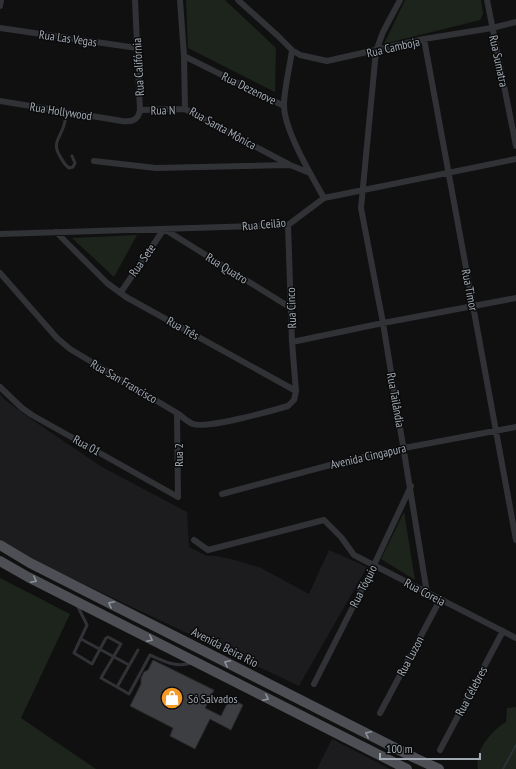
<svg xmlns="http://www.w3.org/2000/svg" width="516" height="769" font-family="'PT Sans Narrow',sans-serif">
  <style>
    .built { fill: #1c1c1e }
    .green { fill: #1c241c }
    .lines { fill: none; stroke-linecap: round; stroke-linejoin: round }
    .stream { stroke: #283237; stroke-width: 2 }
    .building { fill: #3c3e41; stroke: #2a2a2d }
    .service { stroke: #313236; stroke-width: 3 }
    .minor { stroke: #313236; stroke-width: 6 }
    .primary { stroke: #4d4f55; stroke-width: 10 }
    .oneway { stroke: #8b929b }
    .labels { text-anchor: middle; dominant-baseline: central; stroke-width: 3; stroke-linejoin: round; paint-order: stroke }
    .street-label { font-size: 12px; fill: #a0a8b2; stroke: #0b0b0c }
    .poi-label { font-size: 12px; fill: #a0a8b2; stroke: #0b0b0c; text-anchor: start }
  </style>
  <rect width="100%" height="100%" fill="#101011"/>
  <path class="built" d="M0,394L4,399L28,417L102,467L187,512L189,547L207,556H217L235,560L261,568L309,594L329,550L367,567L299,686L37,562L0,539Z
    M332,739L390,769H317Z"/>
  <path class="green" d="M186,0H225L276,48L275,92L188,48Z
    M405,0H481L483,14L480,20L384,44Z
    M137,235L114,277L72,238Z
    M404,512L415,580L381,559Z
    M0,578L70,614L21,718L96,769H0Z
    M516,707V769H478C474,751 491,731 506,722L507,708Z"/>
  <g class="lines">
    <path class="stream" d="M503,769L516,745"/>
  </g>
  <path class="building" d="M153,660L214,690L205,708L221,716L230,698L243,705L231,730L210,719L195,749L170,736L173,728L130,706L141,684V678L144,672L148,670Z"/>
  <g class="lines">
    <path class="service" d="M67,112C66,117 65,123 63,128C58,141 52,144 61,158C63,162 65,165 69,168L73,167L75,163L72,156
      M77,605L87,625L74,653L92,664L106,638L108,637L121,644L101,678L117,687
      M81,639L129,665
      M138,650L117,687L129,694L150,655C164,661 176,668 191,663"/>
    <path class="minor" d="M180,0L184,56L185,109L290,165L310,173
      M238,0L278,36L292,50L300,55L327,61L424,39L492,28L516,22
      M400,0L383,32L376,51L361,208L383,323L427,593
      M487,0L516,146
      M0,6L1,0
      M0,28L137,48
      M424,39L516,540
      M292,50C290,67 284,89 284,105C284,130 311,175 324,198
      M184,56L284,106
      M0,101L122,121C131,122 138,121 140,110L135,0
      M140,110L185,109
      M94,161L156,168L290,165
      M288,225L292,342L296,391
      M0,234L288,225L324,198L516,159
      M0,273L57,338L70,349L177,413C182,416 187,422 193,424C207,429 271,411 288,406L294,400L296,391L126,297L107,283L56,232
      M121,292L164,229L291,308
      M292,342L383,323L516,298
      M0,387L22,408L32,415L178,497L177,413
      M222,494L334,464L404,448L516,427
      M194,540L208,550L324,520L341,537L354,555L516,638
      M314,684L374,565L411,486
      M380,713L440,600
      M440,750L503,631"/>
    <path class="primary" d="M0,545L30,563L415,758L439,769
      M0,561L28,577L407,769"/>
  </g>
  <defs><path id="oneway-chevron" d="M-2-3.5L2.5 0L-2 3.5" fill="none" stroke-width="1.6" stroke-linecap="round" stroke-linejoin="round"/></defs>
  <g class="oneway">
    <use href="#oneway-chevron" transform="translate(34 580) rotate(26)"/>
    <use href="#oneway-chevron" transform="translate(111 604) rotate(-153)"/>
    <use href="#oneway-chevron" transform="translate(150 639) rotate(27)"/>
    <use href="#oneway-chevron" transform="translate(227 663) rotate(-153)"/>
    <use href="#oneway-chevron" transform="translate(266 698) rotate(27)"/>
    <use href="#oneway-chevron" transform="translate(368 734) rotate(-153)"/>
  </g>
  <defs>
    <g id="shop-disc" transform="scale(1.15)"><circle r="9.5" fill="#f49924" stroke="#0b0b0c"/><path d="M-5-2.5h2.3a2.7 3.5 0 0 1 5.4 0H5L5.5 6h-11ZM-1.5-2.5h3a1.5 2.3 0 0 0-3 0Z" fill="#fff"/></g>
  </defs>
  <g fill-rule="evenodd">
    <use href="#shop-disc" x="172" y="698"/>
  </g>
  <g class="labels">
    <g class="street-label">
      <text transform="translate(68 38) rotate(8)">Rua Las Vegas</text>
      <text transform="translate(393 47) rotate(-13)">Rua Camboja</text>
      <text transform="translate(499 61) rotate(78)">Rua Sumatra</text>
      <text transform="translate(138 67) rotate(-93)">Rua Califórnia</text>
      <text transform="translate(249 88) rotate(26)">Rua Dezenove</text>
      <text transform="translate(163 110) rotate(-1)">Rua N</text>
      <text transform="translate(61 111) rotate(9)">Rua Hollywood</text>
      <text transform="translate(223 128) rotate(29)">Rua Santa Mônica</text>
      <text transform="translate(264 224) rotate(-5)">Rua Ceilão</text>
      <text transform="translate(142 260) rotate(-55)">Rua Sete</text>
      <text transform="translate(227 268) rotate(32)">Rua Quatro</text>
      <text transform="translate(470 290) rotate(79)">Rua Timor</text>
      <text transform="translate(291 308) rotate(-92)">Rua Cinco</text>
      <text transform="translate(183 328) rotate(29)">Rua Três</text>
      <text transform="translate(124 381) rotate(30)">Rua San Francisco</text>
      <text transform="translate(396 400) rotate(80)">Rua Tailândia</text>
      <text transform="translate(87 445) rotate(29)">Rua 01</text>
      <text transform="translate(178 455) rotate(-90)">Rua 2</text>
      <text transform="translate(368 456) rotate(-13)">Avenida Cingapura</text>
      <text transform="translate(363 586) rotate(-63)">Rua Tóquio</text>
      <text transform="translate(425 592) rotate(28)">Rua Coreia</text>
      <text transform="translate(225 647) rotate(27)">Avenida Beira Rio</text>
      <text transform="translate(410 656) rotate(-62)">Rua Luzon</text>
      <text transform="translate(471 691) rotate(-62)">Rua Célebres</text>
    </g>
    <g class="poi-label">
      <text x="188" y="698">Só Salvados</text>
    </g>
  </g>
  <path d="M380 753v6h100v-6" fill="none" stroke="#a0a8b2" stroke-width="2"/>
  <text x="386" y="753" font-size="12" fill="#a0a8b2" stroke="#0b0b0c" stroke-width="3" paint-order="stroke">100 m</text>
</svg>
